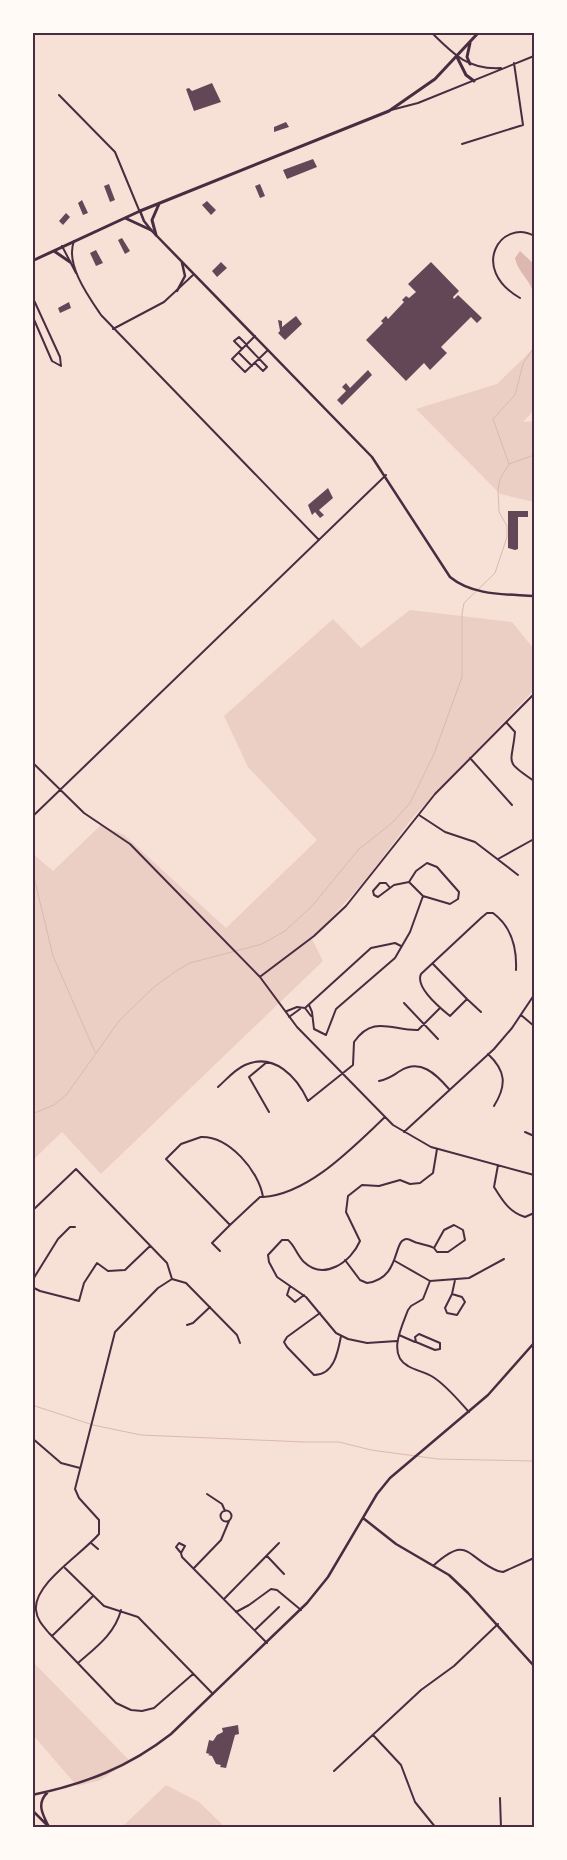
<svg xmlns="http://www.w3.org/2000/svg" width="567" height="1860" font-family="Montserrat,sans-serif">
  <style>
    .green { fill: #ebcfc5 }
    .water { fill: #dcb8b0 }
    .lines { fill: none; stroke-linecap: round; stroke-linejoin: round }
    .stream { stroke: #dcb8b0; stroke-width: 1 }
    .building { fill: #644757 }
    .minor { stroke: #4a2c40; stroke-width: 2 }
    .tertiary { stroke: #4a2c40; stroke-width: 2.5 }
    .primary { stroke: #4a2c40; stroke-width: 3 }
    .neatline { fill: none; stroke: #4a2c40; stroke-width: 2 }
  </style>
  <rect width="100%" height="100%" fill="#f7e1d7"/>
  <path class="green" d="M532,350L534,353V410L523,422L534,421V502L500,494L416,409L497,384Z
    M410,610L512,622L534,649V690L414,816L363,883L312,939L323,961L101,1174L62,1132L33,1160L32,853L53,871L101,825L124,835L226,928L317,840L248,767L224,716L333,619L361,648Z
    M32,1661L129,1760L101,1780L77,1786L33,1735Z
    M166,1785L199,1802L225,1827H122Z"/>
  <path class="water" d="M520,251L534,264V296C532,281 518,273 515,258Z"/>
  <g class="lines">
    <path class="stream" d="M509,464L493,419L515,395L523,364L534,347
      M32,869L53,956L95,1052
      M32,1114L54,1105L67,1094L119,1021L154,987L176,971L190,963L262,944L285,931L313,905L358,850L392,823L410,803L434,754L462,677V614L464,603L495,573L507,537V526L499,512L498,489L500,479L509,464L534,455
      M32,1405L93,1425L141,1435L304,1442H339L371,1450L438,1459L534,1461"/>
  </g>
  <path class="building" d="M212,83L221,102L194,111L186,89L189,88L192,91Z
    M286,122L289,127L274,132V127Z
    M313,159L317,167L287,179L283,170Z
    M109,184L115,200L110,202L104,186Z
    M260,184L265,196L260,198L255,186Z
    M82,200L88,213L83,215L78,203Z
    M207,201L216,210L211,215L202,205Z
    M66,213L70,217L63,225L59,221Z
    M122,238L130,251L125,254L118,240Z
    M96,250L103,263L96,266L90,253Z
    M221,262L227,268L217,277L212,271Z
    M431,262L459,291L453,297L454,299L458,295L482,318L477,323L471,317L441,347L447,353L430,370L424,363L406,381L366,340L383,323L381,321L386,316L388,319L404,302L402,300L406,296L409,298L416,292L408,284Z
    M69,302L71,308L60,313L58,308Z
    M296,316L302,324L285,340L278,333L280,331L278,320L282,321V327Z
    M368,370L372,375L342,405L337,400L346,391L342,387L346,383L350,388Z
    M328,488L333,498L319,510L324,515L320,518L315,512L312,515L308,505Z
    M508,511H528V517H518V549L515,550L508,548Z
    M238,1725L239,1734L235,1735L226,1768L220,1767L221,1765L216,1764L212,1756L208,1755L210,1754L206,1753L209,1740L213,1741L217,1735L223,1732L222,1728Z"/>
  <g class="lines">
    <path class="minor" d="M431,32C453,54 468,70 501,68
      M59,95L115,152L139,210
      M391,110L418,103L534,56
      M462,144L523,125L514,63
      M74,241C65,264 88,296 101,315L319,540
      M62,246L76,273
      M32,296L60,357L61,366
      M520,298C468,268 502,218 534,236
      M32,315L52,361L61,366
      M113,329L164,302L193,275
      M255,336L232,359L245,372L268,350
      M247,346L267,367L263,371L255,363
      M242,349L234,341L239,337L247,345
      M239,353L252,366
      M506,722L515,732C512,765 503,760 534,781
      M470,758L512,805
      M32,762L84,813L130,844L260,977L297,1027L393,1125L431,1147L534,1175
      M419,815L445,832L475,842L518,875
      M32,817L386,475
      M498,859L534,839
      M427,863L437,867L459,892L458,899L450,904L423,896L409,882L416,871Z
      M380,883H386L390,888L378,897L374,895L373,891Z
      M390,888L394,885L409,882
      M433,964L467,999L450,1016C440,1008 415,987 421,974L481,918L487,913H493C512,927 517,947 516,970
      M261,976L314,936L346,906L435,794L534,694
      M467,999L481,1012
      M404,1003L438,1039
      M309,1005L312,1012L314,1029L326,1035L336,1009L395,958L410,932L423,896
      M305,1008L311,1016
      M287,1011L297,1007L305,1008L371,948L395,943L401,946
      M521,1015L534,1026
      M289,1017L300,1009
      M488,1054C506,1071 507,1085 494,1106
      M267,1062L249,1077L269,1112
      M379,1081C389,1079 392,1076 400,1071C420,1058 436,1074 449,1089
      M218,1087C227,1079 234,1070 245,1065C274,1052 297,1077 308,1101L353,1065L354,1042C373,1014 393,1031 418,1030L440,1008
      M404,1132L494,1049L512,1028L534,995
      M525,1132L534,1136
      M201,1137C229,1136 259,1171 263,1197H260L230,1225L166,1159L181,1144Z
      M498,1165L494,1187C502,1200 509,1212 525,1217L534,1213
      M263,1197C309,1194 353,1147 385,1117
      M32,1211L76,1169L167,1263L172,1279L186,1283L237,1335L240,1343
      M454,1225L463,1230L465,1240L448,1252H437L434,1248L444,1230Z
      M220,1251L212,1243L230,1225
      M345,1260L360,1280L367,1283C402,1278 392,1239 407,1239C410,1239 415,1243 418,1243C424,1245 429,1245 434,1248
      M395,1261L430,1281
      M172,1279L158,1288L115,1332L75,1489L79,1498L99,1520V1534C82,1554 33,1584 36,1610C37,1620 43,1626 49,1633L116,1703L131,1710L142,1711L154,1708L193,1674
      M32,1281L58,1239L70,1227H75
      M290,1286L287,1295L295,1302L304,1295
      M32,1287L40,1291L79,1301L84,1283L97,1263L108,1271L125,1270L150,1246
      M452,1294L462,1297L465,1302L457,1315L447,1313L445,1308Z
      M452,1294L455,1280
      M320,1313L287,1337L284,1342L287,1347L314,1375C334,1375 338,1352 341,1336
      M187,1325L193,1323L210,1307
      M419,1334L440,1343V1349L435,1350L416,1342L415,1337Z
      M399,1335L415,1342
      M397,1341L367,1343L348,1339L336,1333L306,1297L277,1277L269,1262L268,1255L282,1240H288C295,1246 297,1255 304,1262C324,1281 351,1262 360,1241L346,1212L348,1196L362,1185L379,1186L400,1180L410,1184L420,1183L433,1173L437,1149
      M469,1412C458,1400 447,1386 433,1377C426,1372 416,1371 408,1366C387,1355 402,1326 408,1310L411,1306L423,1299L430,1281L469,1278L504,1259
      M32,1438L61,1463L80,1468
      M207,1494L222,1504L225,1511
      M220.5 1516a5.5 5.5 0 1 1 11 0a5.5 5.5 0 1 1-11 0Z
      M91,1543L98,1549
      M181,1553L176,1547L179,1543L185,1546L181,1553L182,1557L267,1643
      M267,1556L284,1574
      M434,1565C469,1534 466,1558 498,1571L503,1572L534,1558
      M65,1568L104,1606L138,1617L213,1694
      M194,1568L221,1540L229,1521
      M225,1598L279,1543
      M236,1612L249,1605L271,1589L277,1590L301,1610
      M255,1630L279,1607
      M52,1636L93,1596
      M78,1663C95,1648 115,1634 121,1610
      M373,1735L401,1765L415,1802L436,1828
      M334,1771L421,1690L454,1666L498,1624
      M500,1798L501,1828"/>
    <path class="tertiary" d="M140,211L144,221L151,230L372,457L450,577C473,596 506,594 534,596
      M177,291L185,276L182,263
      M363,1518L396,1544L449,1575L468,1593L534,1666
      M47,1793C36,1804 43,1815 49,1827
      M32,1795C85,1784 129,1767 171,1734L307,1603L328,1577L377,1494L390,1478L488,1395L534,1343
      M32,1810L47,1825"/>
    <path class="primary" d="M457,57L466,75L474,81
      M470,64L467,57L470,43
      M125,218L151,230
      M156,235L152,220L159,204
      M54,251L70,262
      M32,261L140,211L389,111L435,79L479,32"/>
  </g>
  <rect width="567" height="1860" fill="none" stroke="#fffaf5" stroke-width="68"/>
  <rect x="34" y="34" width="499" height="1792" class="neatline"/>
</svg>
